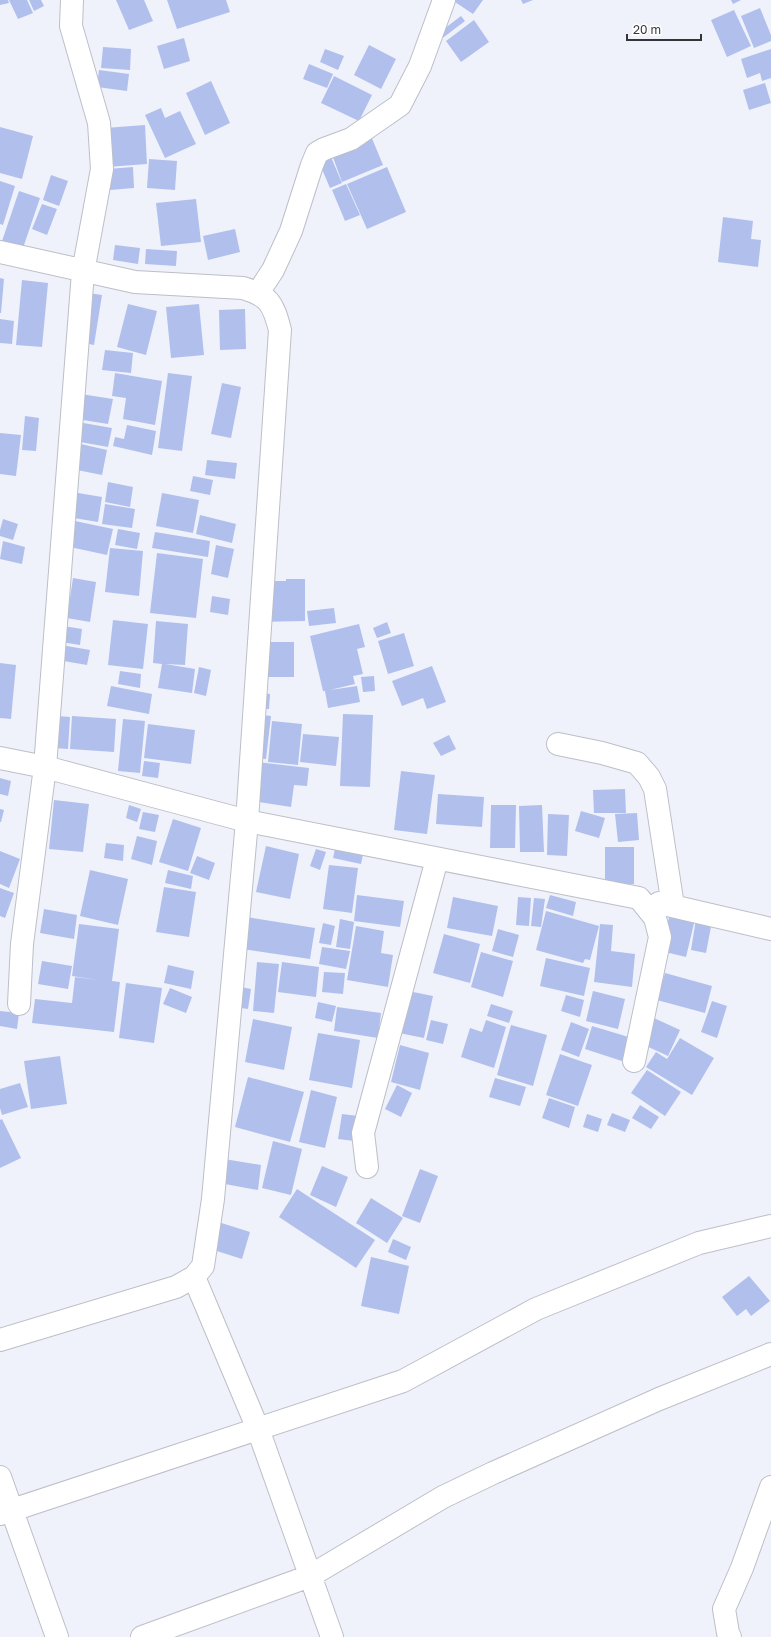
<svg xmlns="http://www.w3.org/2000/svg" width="771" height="1637" font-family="'Golos Text',sans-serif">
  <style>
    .building { fill: #b1bfed }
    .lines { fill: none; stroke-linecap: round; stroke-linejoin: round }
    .minor-casing { stroke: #bcbfc8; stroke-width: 24 }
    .minor { stroke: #fff; stroke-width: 22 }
  </style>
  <rect width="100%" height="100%" fill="#eff2fb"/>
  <path class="building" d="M0,0H8L9,3L0,5Z
    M9,0H27L33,13L18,19Z
    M29,0H41L44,6L34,11Z
    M116,0H144L153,21L129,30Z
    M167,0H226L230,12L177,29Z
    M452,0H483L473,14Z
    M521,0H533L523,4Z
    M731,0H741L733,4Z
    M760,8L771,35V41L754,48L741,16Z
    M734,10L751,46L727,57L711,20Z
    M461,16L465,21L436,43L432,38Z
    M474,20L489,42L461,62L446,41Z
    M184,38L190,61L164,69L157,46Z
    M369,45L396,59L381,89L354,75Z
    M103,47L131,49L130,70L101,68Z
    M325,49L344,56L338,70L320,62Z
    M771,49V78L762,81L760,73L747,78L741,59Z
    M309,64L333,74L327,88L303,79Z
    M99,70L129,74L127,91L97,87Z
    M334,76L372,95L359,121L321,103Z
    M211,81L230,123L205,135L186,93Z
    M765,83L771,103L749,110L743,90Z
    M161,108L165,118L180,111L196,144L165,158L145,115Z
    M145,125L147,164L107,167L105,128Z
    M0,127L33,136L22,179L0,173Z
    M371,136L383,165L342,182L331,152Z
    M331,157L342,183L330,188L319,162Z
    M149,159L177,161L175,190L147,188Z
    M133,167L134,188L110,190L108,169Z
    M387,167L406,212L367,229L347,184Z
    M51,175L68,181L59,206L43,200Z
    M0,181L15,186L3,225L0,224Z
    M346,184L360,215L345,221L332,190Z
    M19,191L40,198L22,251L1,244Z
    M196,199L201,242L161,246L156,203Z
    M42,204L57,209L47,235L32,229Z
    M723,217L753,221L751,239L761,240L758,267L718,262Z
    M235,229L240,252L208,260L203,236Z
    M115,245L140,248L138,264L113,260Z
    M146,249L177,251L176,266L145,264Z
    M0,278L4,279L1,313H0Z
    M22,280L48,283L42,347L16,345Z
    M82,292L102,295L94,345L74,341Z
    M128,304L157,311L146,355L117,347Z
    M199,304L204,355L171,358L166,307Z
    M245,309L246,349L220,350L219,310Z
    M0,319L14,321L12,344L0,343Z
    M105,350L133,353L131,373L102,370Z
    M115,373L162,381L155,425L123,419L126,398L112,396Z
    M168,373L192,376L182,451L158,448Z
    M222,383L241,387L231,438L211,434Z
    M74,393L113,399L108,424L70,418Z
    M25,416L39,418L36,451L22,450Z
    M72,421L112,428L108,447L69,440Z
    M127,425L156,431L152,455L113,446L115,437L124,439Z
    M0,433L21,435L16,476L0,474Z
    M72,442L107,450L102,475L67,468Z
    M207,460L237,463L235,479L205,475Z
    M193,476L213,480L210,495L190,491Z
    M108,482L133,487L130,507L105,502Z
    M72,492L102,497L98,522L68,517Z
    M162,493L199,500L193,533L156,526Z
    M105,504L135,509L132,528L102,524Z
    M200,515L236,524L232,543L196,534Z
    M3,519L18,524L13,540L0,536V530Z
    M75,521L113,529L107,555L70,547Z
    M118,529L140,533L137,549L115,545Z
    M155,532L210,541L208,557L152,548Z
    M3,541L25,547L22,564L0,559Z
    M216,545L234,549L228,578L211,574Z
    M110,548L143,551L139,596L105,592Z
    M157,553L203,559L196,618L150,613Z
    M73,578L96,582L90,622L67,618Z
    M286,579H305V621L256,622V581H286Z
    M212,596L230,599L228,615L210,612Z
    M334,608L336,623L309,626L307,611Z
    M113,620L148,624L143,669L108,665Z
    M156,621L188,624L185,665L165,664L195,669L192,693L158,688L162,664L153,663Z
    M387,622L391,633L377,638L373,628Z
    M359,624L365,647L357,649L363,674L353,676L355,684L330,690L357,686L360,702L328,708L325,691H323L310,636Z
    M63,626L82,629L80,645L61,642Z
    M404,633L414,666L388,674L378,641Z
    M263,642H294V677H263Z
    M61,645L90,650L87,665L58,660Z
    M0,663L16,665L11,719L0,718Z
    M432,666L446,702L427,709L423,698L402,706L392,681Z
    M199,667L211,670L206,696L194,693Z
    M120,671L141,674L140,688L118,684Z
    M374,676L375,691L363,692L361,677Z
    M111,686L152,694L149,714L107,706Z
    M254,692L270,694L269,709L252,708Z
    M245,713L271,716L266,759L241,757Z
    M343,714L373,715L370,787L340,786Z
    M57,716L70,717L68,749L54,748Z
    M72,716L116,719L114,752L70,749Z
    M123,719L145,721L140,773L118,771Z
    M272,721L302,724L298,765L268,762Z
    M148,724L195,730L191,764L144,758Z
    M303,734L339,737L336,766L300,762Z
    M449,735L456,749L441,756L433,743Z
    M144,761L160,763L158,778L142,776Z
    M257,762L309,768L307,786L294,785L291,807L252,801Z
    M401,771L435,775L427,834L394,830Z
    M0,778L11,781L8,796L0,794Z
    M625,789L626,813H594L593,790Z
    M438,794L484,797L482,827L436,824Z
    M54,800L89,804L83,852L49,849Z
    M129,805L141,809L137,822L126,818Z
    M491,805H516L515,848H490Z
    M542,805L544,852H520L519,806Z
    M0,809L4,810L1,822H0Z
    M581,811L605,818L599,838L575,831Z
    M143,812L159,815L155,832L139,829Z
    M637,813L639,840L618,842L615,814Z
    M548,814L569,815L567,856L547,855Z
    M173,819L201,828L188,871L159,862Z
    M137,836L157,841L152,865L131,859Z
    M106,843L124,845L123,861L104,858Z
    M336,844L364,850L361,864L333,858Z
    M266,846L299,854L290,899L256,892Z
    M605,847H634V884H605Z
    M316,849L326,852L320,870L310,866Z
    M0,851L20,859L9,888L0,884Z
    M197,856L215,863L209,880L190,873Z
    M329,865L358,868L352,913L323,909Z
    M90,870L128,879L118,925L80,916Z
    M168,870L193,876L191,889L165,883Z
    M164,887L196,892L189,937L156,932Z
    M0,888L14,893L5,918L0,916Z
    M357,895L404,901L400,927L354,921Z
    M550,895L576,902L573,916L546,908Z
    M453,897L498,906L492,936L447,928Z
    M518,897L531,898L529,926L516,925Z
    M534,898L545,899L541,927L531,926Z
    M44,909L77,915L74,939L40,933Z
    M671,909L696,915L686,957L661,951Z
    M546,911L599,926L590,960L585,959L583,963L536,950Z
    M697,913L713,916L706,953L691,950Z
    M240,916L315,928L310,959L235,948Z
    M340,919L354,922L350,949L336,947Z
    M323,923L335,926L331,945L319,943Z
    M79,924L119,929L112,981L120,982L114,1032L32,1023L35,999L72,1003L75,977L98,980L72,976Z
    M600,924L613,925L611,951L635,954L632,987L594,982Z
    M356,926L384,931L381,953L393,955L388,987L347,980Z
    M498,929L519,935L513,957L492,951Z
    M444,934L480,944L470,983L433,973Z
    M322,947L350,951L346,969L319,964Z
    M481,952L513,961L503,997L471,987Z
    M546,958L590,968L584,996L540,986Z
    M42,961L72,966L68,989L38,984Z
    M257,962L279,964L274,1013L253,1011Z
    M282,962L319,967L316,997L278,992Z
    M168,965L194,971L191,989L164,983Z
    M324,972L345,973L343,994L322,992Z
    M665,973L712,986L705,1013L657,1000Z
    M126,983L162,988L154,1043L119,1038Z
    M236,986L251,989L248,1009L233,1007Z
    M170,988L192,997L186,1013L163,1004Z
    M408,991L433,996L424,1038L399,1033Z
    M593,991L625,999L618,1029L586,1021Z
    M566,995L584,1000L580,1017L561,1011Z
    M712,1001L727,1006L717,1038L701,1032Z
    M318,1002L336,1006L332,1022L315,1018Z
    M491,1004L513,1011L509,1023L487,1016Z
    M337,1007L381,1013L378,1038L334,1031Z
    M0,1011L19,1013L17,1029L0,1026Z
    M654,1018L680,1030L668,1056L642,1044Z
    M253,1019L292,1027L284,1070L245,1062Z
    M431,1020L448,1024L443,1044L426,1040Z
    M486,1020L506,1027L494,1068L461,1057L470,1028L482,1032Z
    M571,1022L589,1029L579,1057L561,1050Z
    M511,1025L547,1035L533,1086L497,1075Z
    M592,1026L632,1038L625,1062L585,1049Z
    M318,1033L360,1040L352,1088L309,1080Z
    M680,1038L714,1058L692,1095L646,1067L656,1052L667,1059Z
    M400,1045L429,1053L420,1090L391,1082Z
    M560,1054L592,1065L578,1106L546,1095Z
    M60,1056L67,1104L31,1109L24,1061Z
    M647,1070L681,1092L665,1116L631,1093Z
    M248,1077L304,1092L290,1142L235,1127Z
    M495,1078L526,1087L520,1106L489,1097Z
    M20,1083L28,1107L2,1115L0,1108V1089Z
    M397,1085L412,1093L401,1117L385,1109Z
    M311,1090L337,1097L325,1148L299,1142Z
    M549,1098L575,1107L569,1128L542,1118Z
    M640,1105L659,1117L651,1129L632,1118Z
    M612,1113L630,1120L625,1132L607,1125Z
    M342,1114L358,1116L354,1141L338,1139Z
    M587,1114L602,1119L598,1132L583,1127Z
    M2,1119L21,1158L0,1168V1120Z
    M273,1141L302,1149L291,1195L262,1188Z
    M218,1158L261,1165L258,1190L214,1182Z
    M322,1166L348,1177L336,1207L310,1195Z
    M420,1169L438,1176L420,1223L402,1216Z
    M297,1189L375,1240L356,1268L279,1217Z
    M371,1198L403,1218L387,1243L356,1223Z
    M212,1220L250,1232L242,1259L204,1247Z
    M393,1239L411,1247L406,1260L388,1252Z
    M371,1257L409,1266L399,1314L361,1306Z
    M749,1276L770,1301L751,1316L746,1309L737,1316L722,1297Z"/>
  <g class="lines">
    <g class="minor-casing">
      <path id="minor" d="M0,252L135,282L243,288C269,296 273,303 280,330L247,821L213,1199L203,1266L194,1277L176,1287L0,1340
        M258,293L273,270L291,231L312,165L317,153L324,149L351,139L400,105L420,66L444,0
        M558,744L602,753L637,763L649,777L655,789L673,906
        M0,758L45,767L247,821L639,898L655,918L660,937L634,1061
        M659,903L771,929
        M19,1004L22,944L45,767L83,272L102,169L99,123L71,26L72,0
        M367,1167L363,1133L437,859
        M194,1277L258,1429L332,1637
        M0,1477L57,1637
        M0,1514L403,1381L536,1309L699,1243L771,1226
        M142,1637L310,1576L443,1497L493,1473L659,1399L771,1354
        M730,1637L728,1633L724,1609L742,1568L771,1487"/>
    </g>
    <use href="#minor" class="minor"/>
  </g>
  <path d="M627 34v6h74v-6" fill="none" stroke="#343539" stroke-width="2"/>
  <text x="633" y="34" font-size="12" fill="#343539" stroke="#ffffff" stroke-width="3" paint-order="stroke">20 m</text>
</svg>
